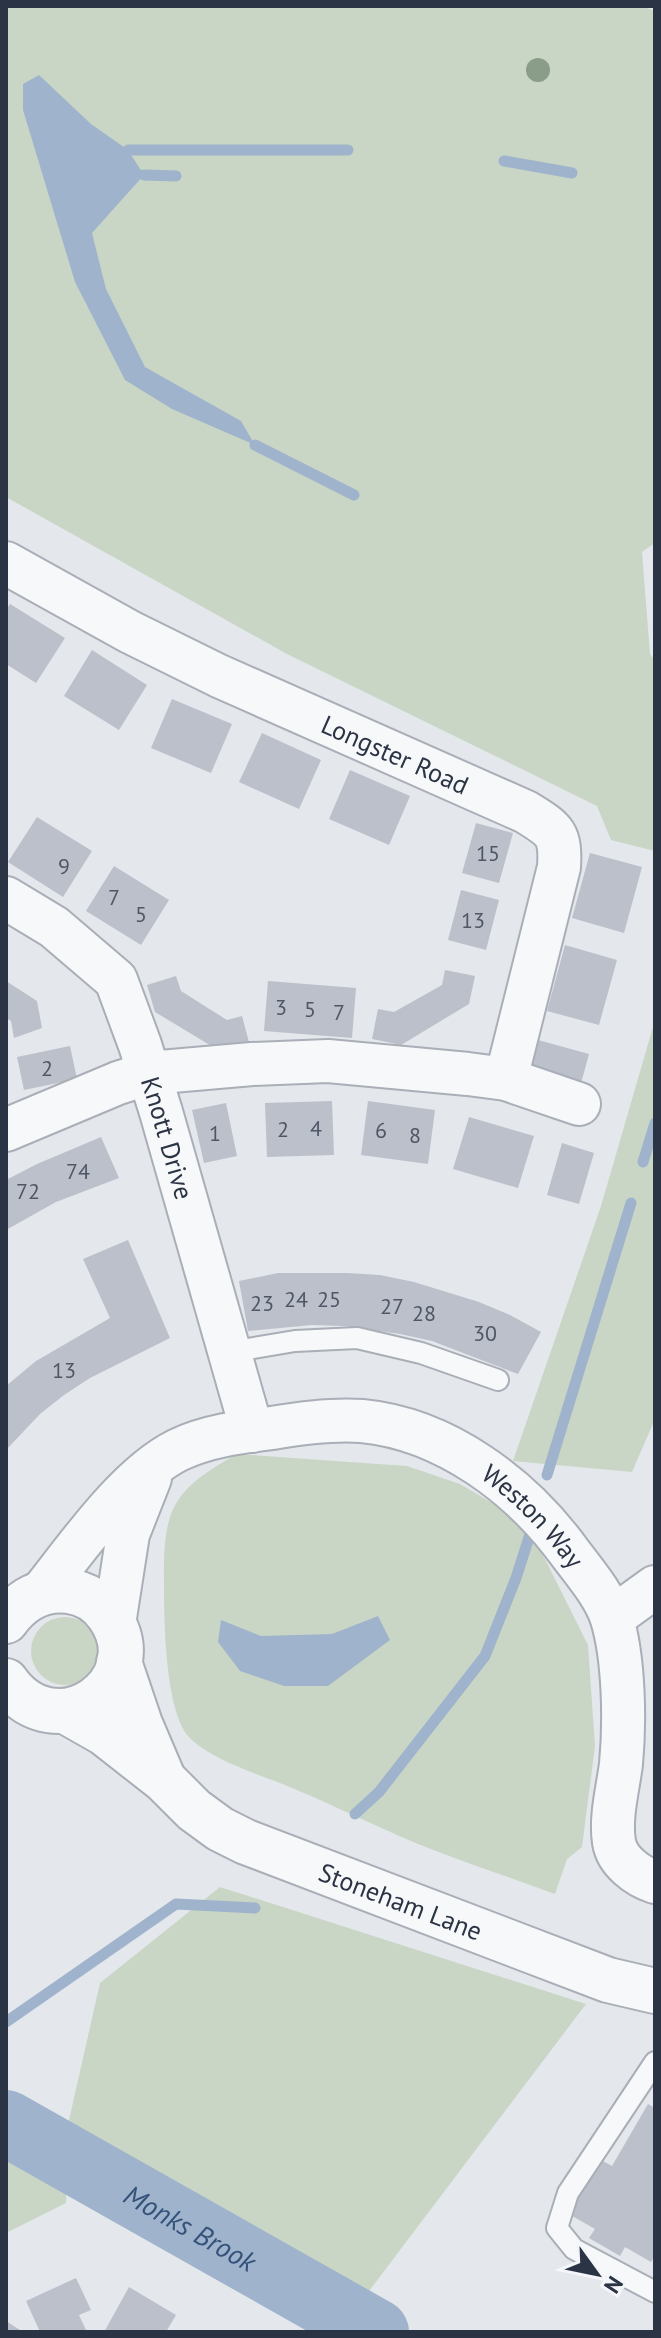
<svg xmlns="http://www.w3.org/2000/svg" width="661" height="2338" font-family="'PT Sans',sans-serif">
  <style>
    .green { fill: #c9d6c5 }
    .water { fill: #9fb4cc }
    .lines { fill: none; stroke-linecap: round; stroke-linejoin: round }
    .stream { stroke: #9fb4cc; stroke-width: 11 }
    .river { stroke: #9fb4cc; stroke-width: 66 }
    .building { fill: #bbc0ca }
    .service-casing { stroke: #a9aeb7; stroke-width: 24 }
    .minor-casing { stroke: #a9aeb7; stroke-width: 46 }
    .tertiary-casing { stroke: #a9aeb7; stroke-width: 48 }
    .service { stroke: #f7f8fa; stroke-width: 20 }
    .minor { stroke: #f7f8fa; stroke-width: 42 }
    .tertiary { stroke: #f7f8fa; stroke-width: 44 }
    .tree { fill: #899d89 }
    .labels { text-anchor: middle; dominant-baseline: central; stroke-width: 6; stroke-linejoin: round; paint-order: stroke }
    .number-label { font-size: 22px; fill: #4f5766 }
    .street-label { font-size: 26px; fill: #2b3445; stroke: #f4f6f9 }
    .water-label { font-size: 28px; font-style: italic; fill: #34527a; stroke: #f4f6f9 }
  </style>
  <rect width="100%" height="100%" fill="#e4e7ec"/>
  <path class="green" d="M6,6H642L655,11V543L642,552L650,654L655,661V851L611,840L597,806L287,654L6,497Z
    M655,1020V1419L632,1472L513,1461L601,1206Z
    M237,1454L407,1466L460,1484L504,1510L531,1531L588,1645L595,1746L582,1847L567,1859L555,1894C499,1873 440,1855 386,1830C354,1816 324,1801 292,1788C262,1775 212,1761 189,1737C165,1711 164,1619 164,1584C163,1509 171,1491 237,1454Z
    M31 1651a34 34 0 1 1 68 0a34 34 0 1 1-68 0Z
    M220,1887L586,2004L360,2303L68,2130L66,2203L6,2233V2090L67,2129L100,1983Z"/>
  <path class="water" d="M39,75L91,124L128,150L144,175L92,233L106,289L145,367L241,421L255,445L172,409L125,380L75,282L23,110V84Z
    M378,1616L390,1640L328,1686H284L240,1671L218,1642L221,1620L261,1636L332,1634Z"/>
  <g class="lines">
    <path class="stream" d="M128,150H348
      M504,161L572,173
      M144,175L176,176
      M255,445L354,495
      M643,1162L655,1123
      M547,1475L631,1203
      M355,1814L379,1792L485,1656L516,1578L531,1531
      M6,2022L176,1904L255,1908"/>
    <path class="river" id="s1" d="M6,2123L376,2332"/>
  </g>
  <path class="building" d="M10,604L65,638L36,683L6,664V610Z
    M92,650L147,685L119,730L64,696Z
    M172,699L232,724L211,773L151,748Z
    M262,733L321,760L299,809L239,782Z
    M350,770L410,796L389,845L329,819Z
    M37,817L92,851L63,897L8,862Z
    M476,823L513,833L499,883L462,873Z
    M590,853L642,867L624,933L572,918Z
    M114,866L169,900L141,945L86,911Z
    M461,890L499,900L486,950L448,940Z
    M565,945L617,960L599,1025L547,1011Z
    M445,970L475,976L469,1004L401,1045L372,1039L378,1009L394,1012L442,985Z
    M176,976L181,991L227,1020L242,1016L250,1046L223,1053L155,1012L147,985Z
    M6,981L37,1001L42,1028L14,1038L11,1021L6,1018Z
    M268,981L356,988L352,1038L264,1031Z
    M538,1040L589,1054L580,1087L528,1072Z
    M70,1046L77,1079L24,1090L17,1057Z
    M332,1101L334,1155L267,1157L265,1103Z
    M368,1101L435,1110L428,1164L361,1155Z
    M226,1103L237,1156L204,1163L192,1110Z
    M469,1117L534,1136L518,1188L453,1169Z
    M101,1137L119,1178L56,1202L6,1230V1180L37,1164Z
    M562,1143L594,1153L579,1204L547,1195Z
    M128,1240L170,1338L90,1378L64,1395L40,1414L6,1450V1386L36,1361L110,1318L83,1259Z
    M278,1273H348L380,1275L414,1282L479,1302L510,1315L541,1332L518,1374L432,1341L400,1334L343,1326L312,1325L248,1331L239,1281Z
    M648,2104L655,2108V2255L651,2262L625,2247L620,2256L589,2238L595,2229L567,2213L599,2159L612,2166Z
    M76,2278L91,2310L79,2315L87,2332H40L26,2301Z
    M129,2287L176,2315L166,2332H104Z
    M6,2321L23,2332H6Z"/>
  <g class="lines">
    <g class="service-casing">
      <path id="service" d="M230,1352L295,1341L357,1338L421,1353L498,1380
        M655,2062L568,2193L557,2228L574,2249L655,2292"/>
    </g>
    <g class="minor-casing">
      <g id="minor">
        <path id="s2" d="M6,563L130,632L219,676L526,812C555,830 561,833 559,867L506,1079"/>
        <path id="s3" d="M6,898L54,927L116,980L140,1045L161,1112L252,1431"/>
        <path d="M6,1130L118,1083L149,1073L252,1064L328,1061L468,1074L506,1079L579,1104"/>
        <path id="s4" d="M41,1593C77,1548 126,1476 178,1450C207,1436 240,1432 272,1428C301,1423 333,1419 362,1421C446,1429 522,1487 570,1553C585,1573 605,1596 612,1619C624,1659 625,1722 621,1764C618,1788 610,1817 614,1842C617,1861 637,1876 655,1882"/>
        <path d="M612,1618L655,1587"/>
        <path d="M114,1624L128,1534L150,1478"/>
      </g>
    </g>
    <g class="tertiary-casing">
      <g id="tertiary">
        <path d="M6,1621C21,1600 42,1588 68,1591C85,1593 100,1603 109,1616C155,1683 55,1752 6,1681"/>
        <path d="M119,1662L140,1724L163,1778"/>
        <path id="s5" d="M67,1712L104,1733L164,1780L194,1810L220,1829L246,1842L608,1980L655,1991"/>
      </g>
    </g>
    <use href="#service" class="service"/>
    <use href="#minor" class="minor"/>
    <use href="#tertiary" class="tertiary"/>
  </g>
  <circle class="tree" cx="538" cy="70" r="12"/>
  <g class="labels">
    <g class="number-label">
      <text x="488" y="853">15</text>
      <text x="64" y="866">9</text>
      <text x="114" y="897">7</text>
      <text x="141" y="914">5</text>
      <text x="473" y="920">13</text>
      <text x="281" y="1007">3</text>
      <text x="310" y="1009">5</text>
      <text x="339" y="1012">7</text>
      <text x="47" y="1068">2</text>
      <text x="316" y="1128">4</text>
      <text x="283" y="1129">2</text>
      <text x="381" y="1130">6</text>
      <text x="215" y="1133">1</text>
      <text x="415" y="1135">8</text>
      <text x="78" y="1171">74</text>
      <text x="28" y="1191">72</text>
      <text x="296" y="1299">24</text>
      <text x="329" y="1299">25</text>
      <text x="262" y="1303">23</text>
      <text x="392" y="1306">27</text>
      <text x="424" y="1313">28</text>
      <text x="485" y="1333">30</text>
      <text x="64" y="1370">13</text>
    </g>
    <g class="street-label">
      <text stroke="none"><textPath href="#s2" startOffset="434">Longster Road</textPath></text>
      <text stroke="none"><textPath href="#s3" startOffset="304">Knott Drive</textPath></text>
      <text stroke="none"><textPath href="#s4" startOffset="588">Weston Way</textPath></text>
      <text stroke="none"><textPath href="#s5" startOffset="388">Stoneham Lane</textPath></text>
    </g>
    <g class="water-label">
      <text stroke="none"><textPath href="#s1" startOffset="212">Monks Brook</textPath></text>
    </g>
  </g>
  <rect width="661" height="2338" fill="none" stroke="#2b3445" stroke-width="16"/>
  <g transform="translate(597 2274) rotate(123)" stroke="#f4f6f9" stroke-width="6" paint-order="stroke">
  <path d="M0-6L14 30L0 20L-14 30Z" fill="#2b3445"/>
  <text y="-12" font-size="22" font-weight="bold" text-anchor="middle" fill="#2b3445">N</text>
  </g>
</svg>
